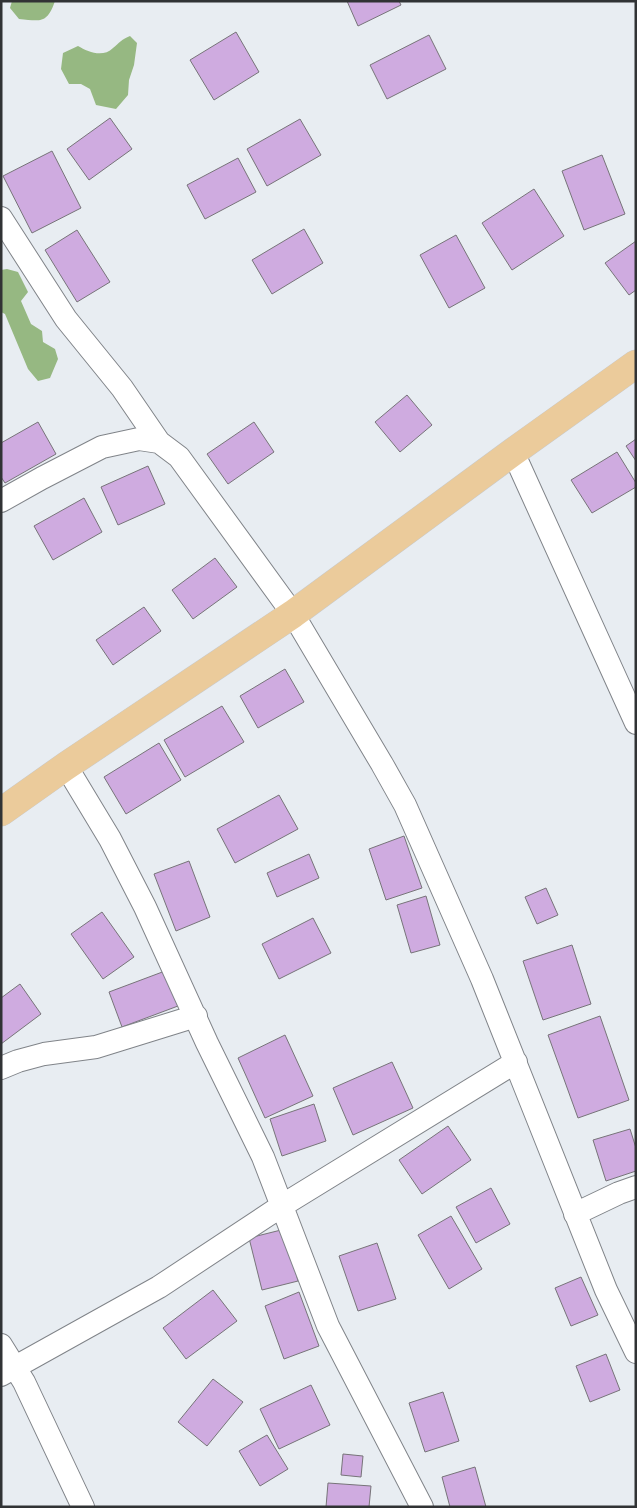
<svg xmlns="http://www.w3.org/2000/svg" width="637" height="1508" font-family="'Space Grotesk',sans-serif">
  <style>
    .forest { fill: #96b882 }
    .building { fill: #cfabe0; stroke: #777479 }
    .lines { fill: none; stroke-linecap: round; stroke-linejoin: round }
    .minor-casing { stroke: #808489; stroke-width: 24 }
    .major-casing { stroke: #c9caca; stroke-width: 29 }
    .minor { stroke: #fff; stroke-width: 22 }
    .major { stroke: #ebcb9b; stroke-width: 28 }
  </style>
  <rect width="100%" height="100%" fill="#e8edf2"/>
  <path class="forest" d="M12,1H55C47,24 41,21 19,19L10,8Z
    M130,36L137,43L134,65L129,80L128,95L116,109L96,105L90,89L81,84H69L61,69L63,53L78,46C88,52 103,58 113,48C119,43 122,39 130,36Z
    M7,269L18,272L28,292L21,301L31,324L42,331L43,342L55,349L58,359L50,378L38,381L28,369L5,314L1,312V270Z"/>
  <path class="building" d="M347,1H399L401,5L358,26Z
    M236,32L259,72L214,100L190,60Z
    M429,35L446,69L387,99L370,65Z
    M110,118L132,149L89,180L67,149Z
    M300,119L321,155L267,186L247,149Z
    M52,151L81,208L32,233L3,176Z
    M602,155L625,214L584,230L562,171Z
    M238,158L256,192L205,219L187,185Z
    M534,189L564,236L512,270L482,223Z
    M304,229L323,263L272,294L252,260Z
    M77,230L110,282L77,302L45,250Z
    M456,235L485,288L449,308L420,255Z
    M636,241V290L629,295L605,263Z
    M407,395L432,425L400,452L375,422Z
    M38,422L56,454L5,483L1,477V443Z
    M254,422L274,452L228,484L207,454Z
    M636,439V461L626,446Z
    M617,452L636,483V487L592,513L571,480Z
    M148,466L165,504L118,525L101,487Z
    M84,498L102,532L53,560L34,526Z
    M215,558L237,587L193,619L172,590Z
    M144,607L161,631L113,665L96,640Z
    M285,669L304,702L258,728L240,696Z
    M222,706L244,742L185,777L164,740Z
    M159,743L181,780L126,814L104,777Z
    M279,795L298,829L235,863L217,829Z
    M404,836L422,888L386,900L369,849Z
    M309,854L319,878L277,897L267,873Z
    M189,861L210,917L176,931L154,874Z
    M546,888L558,915L537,924L525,897Z
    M426,896L440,945L411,953L397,905Z
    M102,912L134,957L103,979L71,934Z
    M313,918L331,953L279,979L262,944Z
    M572,945L591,1004L543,1020L523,961Z
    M165,971L178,1006L122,1027L109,992Z
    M20,984L41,1014L1,1044V998Z
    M600,1016L629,1100L578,1118L548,1035Z
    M285,1035L313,1096L265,1118L238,1058Z
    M392,1062L413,1108L353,1135L333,1088Z
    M314,1104L326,1141L282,1156L270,1119Z
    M448,1126L471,1160L422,1194L399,1160Z
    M630,1129L636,1148V1171L606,1181L593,1140Z
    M491,1188L510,1224L476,1243L456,1207Z
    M451,1216L482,1269L449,1289L418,1235Z
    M285,1229L298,1281L262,1290L249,1238Z
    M377,1243L396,1299L358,1311L339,1256Z
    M581,1277L598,1315L571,1326L555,1288Z
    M213,1290L237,1321L186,1359L163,1328Z
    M299,1292L319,1346L284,1359L265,1306Z
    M606,1354L620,1390L590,1402L576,1366Z
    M213,1379L243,1402L207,1446L178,1422Z
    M311,1385L330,1425L279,1449L260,1409Z
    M443,1392L459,1441L425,1452L409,1403Z
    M267,1435L288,1469L260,1486L239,1451Z
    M343,1454L363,1456L361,1477L341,1475Z
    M475,1467L486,1507H450L442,1477Z
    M328,1483L371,1486L369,1507H326Z"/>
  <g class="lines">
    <g class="minor-casing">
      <path id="minor" d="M1,218L66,319L122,388L159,442
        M513,452L636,723
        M1,501L42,478L102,447L139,439L159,442L179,457L293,614L382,764L405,805L482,979L606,1290L636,1352
        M66,766L110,839L145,907L207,1043L263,1157L328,1326L422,1507
        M1,1068L18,1061L44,1054L96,1047L196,1016
        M575,1214L619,1193L636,1187
        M1,1345L24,1382L83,1507
        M1,1375L159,1287L283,1205L516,1062"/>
    </g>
    <g class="major-casing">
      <path id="major" d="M1,812L66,766L293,614L513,452L636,364"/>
    </g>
    <use href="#minor" class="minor"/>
    <use href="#major" class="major"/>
  </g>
  <rect width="637" height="1508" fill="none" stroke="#313335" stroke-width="5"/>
</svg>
